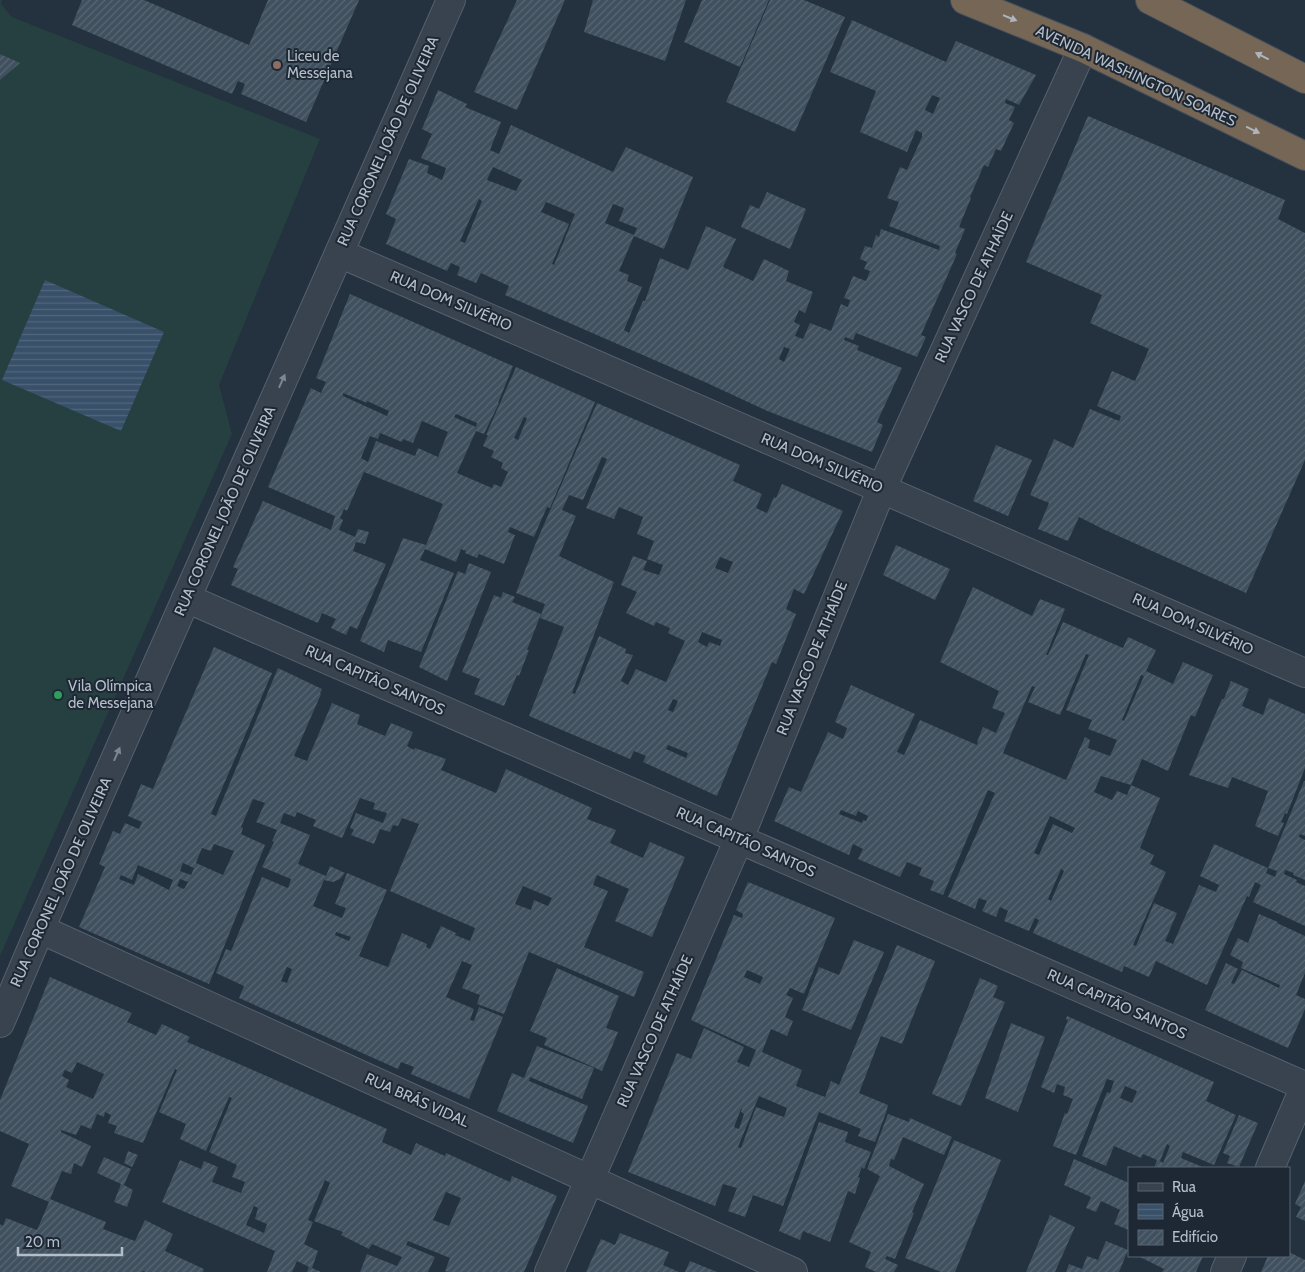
<svg xmlns="http://www.w3.org/2000/svg" width="1305" height="1272" font-family="Cabin,sans-serif">
  <style>
    .pitch { fill: #263f40 }
    .water { fill: url(#water-rules) }
    .building { fill: url(#building-hatch); fill-rule: evenodd }
    .lines { fill: none; stroke-linecap: round; stroke-linejoin: round }
    .minor-casing { stroke: #56616d; stroke-width: 30 }
    .highway-casing { stroke: #434e5a; stroke-width: 30 }
    .minor { stroke: #38434f; stroke-width: 28 }
    .highway { stroke: #756655; stroke-width: 28 }
    .oneway { fill: #aeb5be }
    .oneway2 { fill: #7c8793 }
    .education-dot { fill: #8d6e63; stroke: #1d2834; stroke-width: 2 }
    .leisure-dot { fill: #2e9e5b; stroke: #1d2834; stroke-width: 2 }
    .labels { text-anchor: middle; dominant-baseline: central; stroke-width: 4; stroke-linejoin: round; paint-order: stroke }
    .poi-label { font-size: 15px; fill: #b4beca; stroke: #1d2834; text-anchor: start }
    .street-label { font-size: 15px; fill: #b4beca; stroke: #1d2834 }
  </style>
  <defs>
    <pattern id="water-rules" width="6" height="5" patternUnits="userSpaceOnUse" patternTransform="scale(1.25)"><rect width="6" height="5" fill="#385069"/><path d="M0 2.5h6" fill="none" stroke="#52677d"/></pattern>
    <pattern id="building-hatch" width="6" height="6" patternUnits="userSpaceOnUse" patternTransform="scale(1.25)"><rect width="6" height="6" fill="#40505e"/><path d="M-1 1l2-2M0 6l6-6M5 7l2-2" fill="none" stroke="#596774"/></pattern>
  </defs>
  <rect width="100%" height="100%" fill="#24313f"/>
  <path class="pitch" d="M0,0H2L1,4L12,17L320,139L219,385L232,434L0,956Z"/>
  <path class="water" d="M45,280L164,332L121,431L2,380Z"/>
  <path class="building" d="M82,0H144L249,45L268,0H359L306,122L241,94L245,84L238,81L232,94L72,25Z
    M517,0H565L517,110L474,92Z
    M593,0H686L665,61L584,32Z
    M702,0H769L740,67L684,42Z
    M770,0H804L845,17L795,132L726,102Z
    M852,20L946,62L956,41L1036,75L1019,105L1006,99L1005,103L1015,107L1009,120L1014,123L1001,151L996,149L988,167L984,165L970,197L971,198L959,227L965,229L955,253L957,254L921,335L926,337L917,357L856,333L853,340L845,337L844,340L859,346L857,350L902,368L877,422L883,425L872,452L765,410L707,383L505,295L509,286L481,273L476,283L457,275L460,267L451,263L447,271L386,244L396,219L386,214L409,159L429,166L427,173L442,180L446,168L421,158L432,134L422,129L438,90L467,104L465,107L501,122L490,150L499,154L511,125L613,172L626,147L693,177L664,249L634,236L619,271L629,275L627,281L642,287L624,330L629,333L643,301H645L660,258L688,270L706,226L736,239L723,267L753,281L764,259L789,271L786,281L813,292L805,313L799,310L794,322L800,325L795,336L803,339L810,323L831,331L841,304L848,307L850,300L844,298L853,276L866,281L870,271L864,269L867,262L860,259L865,246L872,248L876,235L879,237L881,229L939,250L940,246L889,226L899,202L887,198L900,167L907,170L922,137V133L916,130L907,152L860,132L876,91L830,72ZM932,95L940,98L933,114L925,110ZM493,167L522,180L516,191L487,180ZM479,199L482,201L465,243L460,241ZM546,202L575,214L554,265L552,264L569,224L541,212ZM613,204L624,208L619,221L637,228L634,235L605,223ZM784,347L790,349L784,362L779,359Z
    M0,54L20,63L0,80Z
    M1088,116L1285,200L1278,219L1305,233V460L1246,593L1105,530L1079,517L1068,541L1038,529L1049,503L1030,495L1054,439L1073,448L1090,409L1119,421L1121,416L1097,406L1112,371L1135,381L1149,349L1090,323L1102,295L1026,262Z
    M767,192L806,209L790,249L741,227L750,205L759,209Z
    M350,294L513,366L498,403H499L484,434L476,431L457,473L492,488L494,484L501,487L508,472L501,468L503,463L491,457L494,451L483,446L488,435H486L516,367L595,402L550,508L547,507L534,537L510,527L508,532L515,535L504,564L479,554L477,558L465,553L466,551L461,549L456,562L425,549L420,560L454,573L421,652L388,640L384,652L360,641L403,538L426,545L443,504L364,472L347,511L344,509L340,518L343,520L339,530L355,537L358,529L369,532L365,544L356,542L353,551L386,564L357,629L350,626L346,635L331,628L336,619L322,613L318,623L231,585L238,569L233,567L263,501L331,530L335,516L268,487L311,388L321,393L326,382L316,378ZM343,393L367,403V401L389,411L387,416L343,396ZM456,414L477,423L476,427L454,417ZM524,417L527,418L518,440L514,438ZM422,421L448,432L438,457L418,448L415,456L376,441L368,462L361,458L370,436L378,439L380,433L402,442L403,439L413,443Z
    M597,403L740,465L733,481L762,494L756,508L767,513L774,497L776,498L782,484L843,511L804,594L794,589L786,609L796,614L776,664L772,662L717,796L643,762L646,756L634,751L630,759L529,716L564,627L540,618L545,604L516,593L535,545ZM602,457L607,459L586,508L614,519L619,507L643,517L637,534L654,541L647,559L663,565L659,575L643,570L647,561L633,556L621,585L637,592L626,613L654,626L656,622L670,628L668,633L685,641L666,682L636,669L628,685L621,681L633,655L625,653L626,649L599,636L575,694L572,693L614,582L559,556L576,516L562,510L569,495L583,500ZM720,557L733,562L728,573L715,568ZM702,632L722,640L720,646L709,642L707,647L698,642ZM673,699L678,701L673,712L668,710ZM668,745L688,753L686,758L666,749Z
    M996,445L1032,460L1008,516L973,501Z
    M896,545L950,569L935,600L883,575Z
    M469,563L491,572L447,681L419,667L458,571L465,574Z
    M973,587L1032,616L1040,599L1065,609L1046,655H1048L1063,622L1123,648L1128,637L1156,650L1146,671L1173,684L1183,662L1213,675L1195,717L1191,715L1168,771L1142,759L1131,785L1101,776L1094,792L1112,800L1117,791L1127,795L1131,785L1160,798L1140,848L1154,855L1150,864L1166,872L1133,945L1136,946L1154,903L1177,913L1165,941L1173,944L1199,885L1216,892L1219,885L1200,876L1214,844L1268,868L1266,873L1275,877L1277,871L1268,868L1304,781H1305V836L1300,834L1299,837L1305,840V880L1293,875L1294,873L1285,870L1284,874L1297,880L1296,882L1305,886V926L1253,902L1261,885L1255,882L1249,897L1247,896L1207,985L1156,961L1149,977L1124,966L1122,972L1033,933L1039,920L1035,918L1029,931L1004,921L1008,911L1000,907L996,917L982,911L987,901L979,898L975,909L948,897L995,793L988,790L943,895L930,890L934,881L919,875L922,868L907,862L900,877L858,859L863,849L853,844L849,855L774,821L789,787L801,792L828,732L843,739L847,728L835,722L851,685L915,714L897,752L904,755L920,720L977,745L978,742H977L983,727L996,733L1005,713L992,708L999,691L940,662ZM1086,654L1089,655L1066,710L1092,720L1088,729L1117,740L1110,756L1088,748L1090,740L1085,737L1066,780L1003,753L1032,686L1035,687L1028,702L1060,715ZM1141,675L1144,676L1124,721L1122,720ZM841,810L856,816L858,811L868,816L866,821L863,820L862,823L839,814ZM1050,816L1075,828L1072,833L1053,824L1039,855L1034,853ZM1061,869L1064,871L1051,901L1048,899Z
    M503,592L515,597L512,602L541,614L527,650H529L519,676L517,675L504,706L474,694L480,679L462,672L494,595L501,598Z
    M214,647L272,673L211,814L216,816L278,668L322,689L320,693L321,694L294,756L307,761L332,703L360,715L357,724L385,736L391,723L413,732L407,746L414,750L415,748L446,759L441,770L496,793L506,769L592,808L587,819L616,830L610,843L643,858L650,842L685,857L652,937L615,921L629,889L597,875L593,885L608,891L584,947L644,972L634,997L572,970L529,952L504,1014L477,1004L480,995L462,988L472,965L462,961L446,997L474,1009L470,1020L474,1021L479,1007L503,1017L469,1099L411,1074L414,1067L401,1062L398,1069L239,998L244,986L216,973L226,949L231,951L262,877L288,888L291,879L262,867L274,842L272,841L277,830L256,822L265,803L253,799L241,827L243,828L241,834L265,845L209,984L79,927L105,867L99,864L113,831L120,834L125,823L139,829L142,822L128,816L141,784L153,789ZM360,798L375,803L373,809L387,813L383,823L356,813L350,828L354,830L351,835L374,844L380,829L390,832L393,825L398,826L402,818L419,824L390,891L475,928L470,941L455,935L456,933L441,926L430,949L426,947L427,944L402,933L388,967L359,956L387,890L347,873L335,904L346,908L342,918L313,906L324,880L333,882L340,879L345,873L330,866L326,876L298,864L310,835L280,823L284,813L295,817L297,812L316,820L313,826L342,838ZM214,844L234,851L223,875L196,863L202,848L211,851ZM183,863L194,868L191,875L180,871ZM138,865L173,880L169,890L138,874L134,885L119,879L121,875L132,880ZM180,879L188,882L184,889L177,886ZM523,886L552,898L548,906L534,900L531,910L515,904ZM336,932L351,937L349,941L335,935ZM287,967L292,969L287,983L281,981Z
    M1231,681L1249,689L1242,706L1263,715L1269,698L1305,714V768L1287,814L1285,813L1281,822L1284,823L1278,836L1255,826L1268,791L1232,777L1228,788L1189,775L1222,699H1224Z
    M748,882L835,918L804,994L790,988L786,995L793,998L785,1017L793,1021L787,1036L771,1029L762,1052L802,1070L796,1086L825,1097L831,1081L839,1085L897,945L935,961L902,1044L881,1036L859,1093L888,1105L886,1113L875,1142L858,1136L861,1129L819,1112L783,1206L753,1195L745,1217L728,1211L737,1188L723,1184L715,1206L628,1172L677,1053L691,1059L704,1028L744,1047L737,1062L749,1067L756,1050L691,1020L734,915L742,918L743,914L736,910ZM747,970L763,977L760,984L744,977ZM759,1096L787,1108L784,1117L756,1107L741,1148L738,1147ZM741,1109H742L741,1112L744,1114L739,1129L734,1127Z
    M1259,914L1278,922L1277,923L1305,936V973L1296,995L1305,999V1009L1288,1048L1205,1010L1226,963L1238,969L1231,983L1234,984L1242,970L1279,988L1280,985L1241,968L1243,962L1230,955L1238,938L1248,943Z
    M854,940L884,952L851,1030L802,1010L819,967L839,975Z
    M557,968L619,996L606,1028L618,1032L602,1071L544,1045L547,1038L530,1031Z
    M50,977L132,1013L127,1022L156,1035L162,1024L190,1037L187,1042L246,1067L387,1129L382,1142L411,1155L416,1143L445,1156L446,1153L510,1182L512,1176L557,1196L524,1272H448L445,1271L450,1258L408,1241L406,1245L435,1257L428,1272H360L367,1254L397,1266L402,1257L372,1244L369,1249L341,1235L343,1232L314,1221L330,1183L325,1180L308,1220L313,1222L304,1244L318,1251L312,1268L321,1272H307L309,1267L297,1261L292,1272H267L275,1251L162,1202L180,1160L201,1169L204,1161L218,1167L212,1182L241,1193L245,1182L232,1177L237,1165L209,1152L232,1098L229,1097L206,1151L180,1139L186,1124L159,1112L177,1070L175,1069L143,1143L114,1133L117,1126L108,1123L111,1115L105,1112L104,1117L97,1114L91,1129L81,1125L76,1135L61,1130V1132L91,1146L82,1167L74,1163L71,1174L62,1171L50,1199L106,1222L103,1229L135,1241L145,1220L173,1234L165,1251L204,1269L203,1272H146L143,1271L142,1272H0V1224L3,1226L6,1218L37,1230L49,1202L11,1186L29,1144L0,1131V1100ZM77,1062L104,1074L93,1099L66,1087L69,1080L62,1076L65,1070L72,1073ZM446,1192L461,1198L449,1226L433,1220ZM254,1206L258,1208L255,1219L267,1224L264,1233L246,1225Z
    M980,978L998,986L993,997L1005,1002L961,1106L932,1094Z
    M1067,1016L1214,1082L1206,1101L1236,1115L1214,1165L1183,1152L1181,1158L1205,1168H1154L1157,1160L1143,1154L1141,1158L1114,1146L1106,1166L1082,1156L1107,1092L1110,1093L1114,1081L1107,1079L1076,1155L1053,1146L1065,1113L1067,1114L1073,1099L1063,1095L1065,1087L1057,1084L1054,1093L1041,1087L1068,1020L1066,1019ZM1125,1086L1137,1091L1132,1103L1120,1098ZM1167,1144L1170,1146L1163,1163L1160,1161Z
    M1011,1023L1045,1037L1018,1112L985,1098Z
    M537,1046L594,1068L582,1099L530,1077L529,1081L588,1106L573,1143L497,1111L512,1073L524,1078Z
    M888,1114L909,1122L910,1118L952,1137L944,1155L903,1137L894,1160L891,1159L889,1166L924,1184L912,1212L914,1213L895,1259L887,1256L885,1259L898,1265L894,1272H876L865,1267L871,1252L849,1242L880,1176L867,1169Z
    M1239,1115L1258,1123L1239,1167L1227,1163L1230,1156L1223,1153Z
    M819,1122L848,1132L845,1142L871,1152L864,1169L862,1167L858,1177L860,1178L855,1194L848,1191L830,1242L803,1231L800,1240L779,1231Z
    M954,1140L1001,1160L955,1272H941L905,1258Z
    M128,1151L138,1155L132,1167L124,1163Z
    M104,1157L131,1169L124,1185L133,1190L127,1207L114,1202L121,1184L97,1173Z
    M1074,1159L1129,1183V1230L1114,1224L1120,1210L1101,1201L1096,1212L1086,1208L1091,1197L1064,1185Z
    M1305,1181V1221L1296,1217L1301,1207L1295,1204Z
    M1050,1215L1075,1227L1055,1272H1026Z
    M620,1233L669,1252L663,1265L679,1272H586L601,1239L615,1245Z
    M1106,1241L1128,1250L1119,1272H1066L1069,1264L1082,1269L1087,1256L1098,1260Z
    M1289,1252L1305,1260V1272H1261L1268,1256H1289Z
    M1138,1256H1203L1196,1272H1162L1164,1269Z
    M690,1261L717,1272H685Z"/>
  <g class="lines">
    <g class="minor-casing">
      <path id="minor" d="M339,253L1305,673
        M186,598L1305,1086
        M40,929L793,1272
        M0,1023L40,929L451,0
        M1270,1168L1305,1086
        M549,1272L739,839L882,488L1083,48
        M1225,1272L1232,1256"/>
    </g>
    <g class="highway-casing">
      <path id="highway" d="M965,0L1083,48L1305,156
        M1150,0L1305,79"/>
    </g>
    <use href="#minor" class="minor"/>
    <use href="#highway" class="highway"/>
  </g>
  <defs><path id="oneway-solid" d="M-6-.8H1V-3.2L6.5 0L1 3.2V.8H-6Z" transform="scale(1.25)"/></defs>
  <g class="oneway">
    <use href="#oneway-solid" transform="translate(1010 18) rotate(22)"/>
    <use href="#oneway-solid" transform="translate(1262 56) rotate(-153)"/>
    <use href="#oneway-solid" transform="translate(1253 130) rotate(26)"/>
  </g>
  <g class="oneway2">
    <use href="#oneway-solid" transform="translate(282 381) rotate(-66)"/>
    <use href="#oneway-solid" transform="translate(117 754) rotate(-66)"/>
  </g>
  <circle class="education-dot" cx="277" cy="65" r="5"/>
  <circle class="leisure-dot" cx="58" cy="695" r="5"/>
  <g class="labels">
    <g class="poi-label">
      <text x="287" y="56">Liceu de<tspan x="287" dy="17">Messejana</tspan></text>
      <text x="68" y="686">Vila Olímpica<tspan x="68" dy="17">de Messejana</tspan></text>
    </g>
    <g class="street-label">
      <text transform="translate(1136 76) rotate(25)">AVENIDA WASHINGTON SOARES</text>
      <text transform="translate(388 141) rotate(-66)">RUA CORONEL JOÃO DE OLIVEIRA</text>
      <text transform="translate(974 287) rotate(-65)">RUA VASCO DE ATHAÍDE</text>
      <text transform="translate(451 301) rotate(23)">RUA DOM SILVÉRIO</text>
      <text transform="translate(822 463) rotate(23)">RUA DOM SILVÉRIO</text>
      <text transform="translate(225 511) rotate(-66)">RUA CORONEL JOÃO DE OLIVEIRA</text>
      <text transform="translate(1193 624) rotate(24)">RUA DOM SILVÉRIO</text>
      <text transform="translate(812 658) rotate(-68)">RUA VASCO DE ATHAÍDE</text>
      <text transform="translate(375 680) rotate(24)">RUA CAPITÃO SANTOS</text>
      <text transform="translate(746 842) rotate(24)">RUA CAPITÃO SANTOS</text>
      <text transform="translate(61 882) rotate(-66)">RUA CORONEL JOÃO DE OLIVEIRA</text>
      <text transform="translate(1117 1004) rotate(24)">RUA CAPITÃO SANTOS</text>
      <text transform="translate(655 1031) rotate(-66)">RUA VASCO DE ATHAÍDE</text>
      <text transform="translate(417 1100) rotate(24)">RUA BRÁS VIDAL</text>
    </g>
  </g>
  <rect x="1128" y="1167" width="162" height="90" fill="#1d2834" stroke="#596470"/>
  <rect x="1138" y="1183" width="25" height="8" fill="#38434f" stroke="#596470"/>
  <text x="1172" y="1192" font-size="15" fill="#b4beca">Rua</text>
  <rect x="1138" y="1204" width="25" height="15" fill="url(#water-rules)" stroke="#596470"/>
  <text x="1172" y="1217" font-size="15" fill="#b4beca">Água</text>
  <rect x="1138" y="1230" width="25" height="15" fill="url(#building-hatch)" stroke="#596470"/>
  <text x="1172" y="1242" font-size="15" fill="#b4beca">Edifício</text>
  <path d="M18 1247v8h104v-8" fill="none" stroke="#b4beca" stroke-width="2.5"/>
  <text x="25" y="1247" font-size="15" fill="#b4beca" stroke="#1d2834" stroke-width="4" paint-order="stroke">20 m</text>
</svg>
